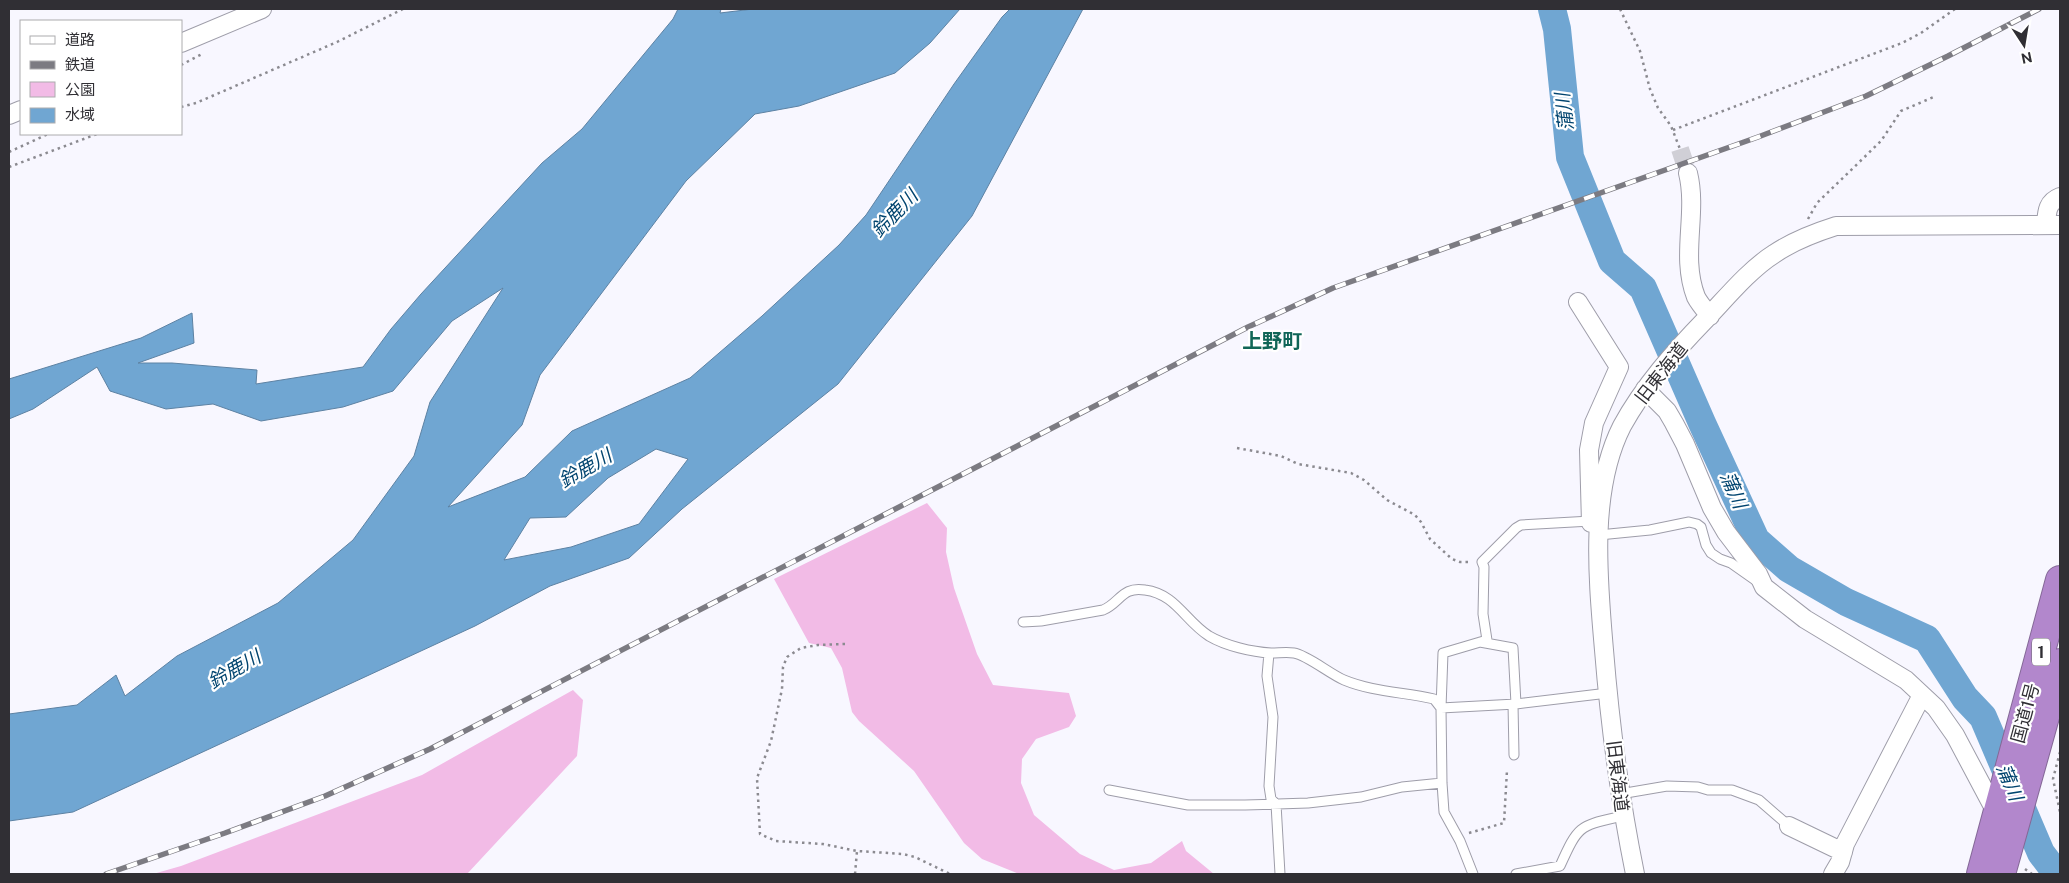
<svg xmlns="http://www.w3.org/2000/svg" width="2069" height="883" font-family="'Public Sans','Noto Sans JP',sans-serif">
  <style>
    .green { fill: #f2bbe6 }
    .water { fill: #70a6d2; stroke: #5d82a3; fill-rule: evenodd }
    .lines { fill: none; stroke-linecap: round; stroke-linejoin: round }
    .river { stroke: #70a6d2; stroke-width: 28 }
    .street-tunnel { stroke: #d0cfd6; stroke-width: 18; stroke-dasharray: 18 9; stroke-linecap: butt }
    .lane-casing { stroke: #9e9da9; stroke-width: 11 }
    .street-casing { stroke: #9e9da9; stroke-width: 20 }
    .highway-casing { stroke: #846897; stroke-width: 30 }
    .path { stroke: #8b8a90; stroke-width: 2.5; stroke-dasharray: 2.5 4; stroke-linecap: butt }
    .lane { stroke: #fff; stroke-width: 9 }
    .street { stroke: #fff; stroke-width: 18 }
    .highway { stroke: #b287cc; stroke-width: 28 }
    .rail-casing { stroke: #7c7b82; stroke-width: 5.5 }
    .rail { stroke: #fff; stroke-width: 4; stroke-dasharray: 11; stroke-linecap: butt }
    .labels { text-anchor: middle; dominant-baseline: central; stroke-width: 4.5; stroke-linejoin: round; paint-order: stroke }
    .shield { fill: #fff; stroke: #6e6d71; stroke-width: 1 }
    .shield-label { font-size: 16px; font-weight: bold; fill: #302f34 }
    .street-label { font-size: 18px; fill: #302f34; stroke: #fff }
    .water-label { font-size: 19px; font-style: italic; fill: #01446f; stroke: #fff }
    .quarter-label { font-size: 20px; font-weight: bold; fill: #106657; stroke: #fff }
  </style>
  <rect width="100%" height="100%" fill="#f8f7ff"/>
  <path class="green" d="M927,503L947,528L946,552L954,588L977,654L993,685L1069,693L1076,716L1069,727L1036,739L1022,759L1021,783L1034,815L1080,854L1114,870L1151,863L1182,841L1186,851L1214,874H1019L982,859L964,843L914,771L859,721L852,712L842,668L831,648L809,643L774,579Z
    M573,690L583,700L577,756L467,874H153L181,866L422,775Z"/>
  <path class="water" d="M678,9H721L720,13L753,9H960L930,43L895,73L799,106L755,114L686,181L540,375L522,425L448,507L525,477L572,431L690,378L762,316L839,245L866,215L954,84L1002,17L1010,9H1083L972,216L838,384L682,509L629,558L550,586L475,626L73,812L9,821V714L77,705L116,675L125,696L177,656L278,603L353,540L414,456L430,402L503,288L452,321L393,391L343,407L261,421L213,404L166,409L110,391L97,367L33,409L9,419V379L141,338L192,313L194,343L138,363H172L257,370L256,384L363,367L391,329L421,294L542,163L582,129L673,19ZM656,449L688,459L639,524L571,547L504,560L530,518L566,517L608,478Z"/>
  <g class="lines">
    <path class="river" d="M1552,9L1557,29L1570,157L1612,261L1643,288L1702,423L1756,540L1789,569L1846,602L1927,639L1965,698L1983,717L2041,853L2057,874"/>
    <path class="street-tunnel" d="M1680,149L1688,173"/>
    <g class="lane-casing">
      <path id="lane" d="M1599,535L1650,530L1689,522L1697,524L1701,527L1706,545L1711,553L1720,559L1731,563L1758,582
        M1023,622L1041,621L1103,610C1120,603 1122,586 1145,590C1176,594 1185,621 1209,636C1226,646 1252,652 1271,653C1279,653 1287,652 1294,653C1307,655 1330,674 1344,680C1373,692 1404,692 1434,699L1441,708L1516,704L1608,693
        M1480,642L1513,648L1516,704
        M1269,653L1267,676L1273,717L1269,786L1271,799L1276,804L1280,874
        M1513,704L1514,755
        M1109,790L1188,805H1245L1308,803L1361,797L1402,787L1442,783
        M1620,794L1667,786L1698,787L1708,790H1732L1759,800L1789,826
        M1473,874L1460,841L1444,812L1442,783L1441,708L1443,653L1487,640L1483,614L1484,567L1482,562L1516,528L1521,525L1591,521
        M1516,874L1560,866C1579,824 1579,826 1623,816"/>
    </g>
    <g class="street-casing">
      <path id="street" d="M181,43L262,9
        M9,115L21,110
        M1688,173C1698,214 1680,256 1696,297C1699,303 1705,310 1710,316
        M2046,224C2047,212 2047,202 2060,197
        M1578,302L1619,367L1594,423L1589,450L1591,523
        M1645,389L1667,411L1674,423L1685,444L1712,508L1726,532L1758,574L1764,587L1805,619L1906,680L1936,708L1955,735L1997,814
        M1789,826L1843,852
        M1635,874C1620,800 1610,725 1604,650C1598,580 1589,491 1622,426C1644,386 1674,352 1706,319C1726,298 1750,269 1774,254C1793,241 1814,233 1836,226L2060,225
        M1833,874L1840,862L1845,844L1922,695"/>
    </g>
    <g class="highway-casing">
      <path id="highway" d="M1981,874L2060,580
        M2001,874L2060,663"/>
    </g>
    <path class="path" d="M1620,9L1640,51L1650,89L1658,108L1671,126L1680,149
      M181,65L202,54
      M181,107L196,103L337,42L403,9
      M1673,130L1902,43L1921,33L1955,9
      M9,152L48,134
      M9,167L97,134
      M1808,219L1817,203L1881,141L1901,111L1936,96
      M1237,448L1281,456L1298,464L1351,473L1364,480L1387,500L1415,515L1421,522L1430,539L1452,559L1460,562H1470
      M845,644L818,645L801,648L787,657L783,667L782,689L771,741L757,778L760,834L776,841L823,844L857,851L903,854L915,857L950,874
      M2060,752L2053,779L2060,812
      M1469,833L1504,823L1507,770
      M2025,869L2032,874
      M855,874L857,851"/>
    <use href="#lane" class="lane"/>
    <use href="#street" class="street"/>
    <use href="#highway" class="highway"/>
    <g class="rail-casing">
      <path id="rail" d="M106,874L225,833L325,796L430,749L1248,327L1333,288L1758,137L1866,96L1948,56L2039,9"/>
    </g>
    <use href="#rail" class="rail"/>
  </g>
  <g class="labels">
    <rect class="shield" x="2032" y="638.5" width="18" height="27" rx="4"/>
    <g class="shield-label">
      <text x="2041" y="652">1</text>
    </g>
    <g class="street-label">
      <text transform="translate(1661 373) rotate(-52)">旧東海道</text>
      <text transform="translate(2025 713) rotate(-75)">国道1号</text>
      <text transform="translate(1618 776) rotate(83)">旧東海道</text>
    </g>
    <g class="water-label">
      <text transform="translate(1564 112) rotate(-97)">蒲川</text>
      <text transform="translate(894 213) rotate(-46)">鈴鹿川</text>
      <text transform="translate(585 468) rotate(-30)">鈴鹿川</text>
      <text transform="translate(1734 490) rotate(66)">蒲川</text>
      <text transform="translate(234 669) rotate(-30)">鈴鹿川</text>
      <text transform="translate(2010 782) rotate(67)">蒲川</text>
    </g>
    <g class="quarter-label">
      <text x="1272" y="341">上野町</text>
    </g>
  </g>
  <rect width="2069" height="883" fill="none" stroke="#302f34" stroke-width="20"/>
  <rect x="20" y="20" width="162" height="115" fill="#ffffff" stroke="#acacae"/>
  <rect x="30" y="36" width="25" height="8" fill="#ffffff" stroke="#acacae"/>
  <text x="65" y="45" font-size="15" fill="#302f34">道路</text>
  <rect x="30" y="61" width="25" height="8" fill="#7c7b82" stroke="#acacae"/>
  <text x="65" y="70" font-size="15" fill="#302f34">鉄道</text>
  <rect x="30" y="82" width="25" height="15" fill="#f2bbe6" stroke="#acacae"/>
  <text x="65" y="95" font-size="15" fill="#302f34">公園</text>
  <rect x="30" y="108" width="25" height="15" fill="#70a6d2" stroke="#acacae"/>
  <text x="65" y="120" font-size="15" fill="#302f34">水域</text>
  <g transform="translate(2024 45) rotate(168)" stroke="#ffffff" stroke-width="4" paint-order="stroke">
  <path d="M0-4L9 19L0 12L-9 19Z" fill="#302f34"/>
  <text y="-8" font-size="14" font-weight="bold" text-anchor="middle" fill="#302f34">N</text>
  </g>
</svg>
